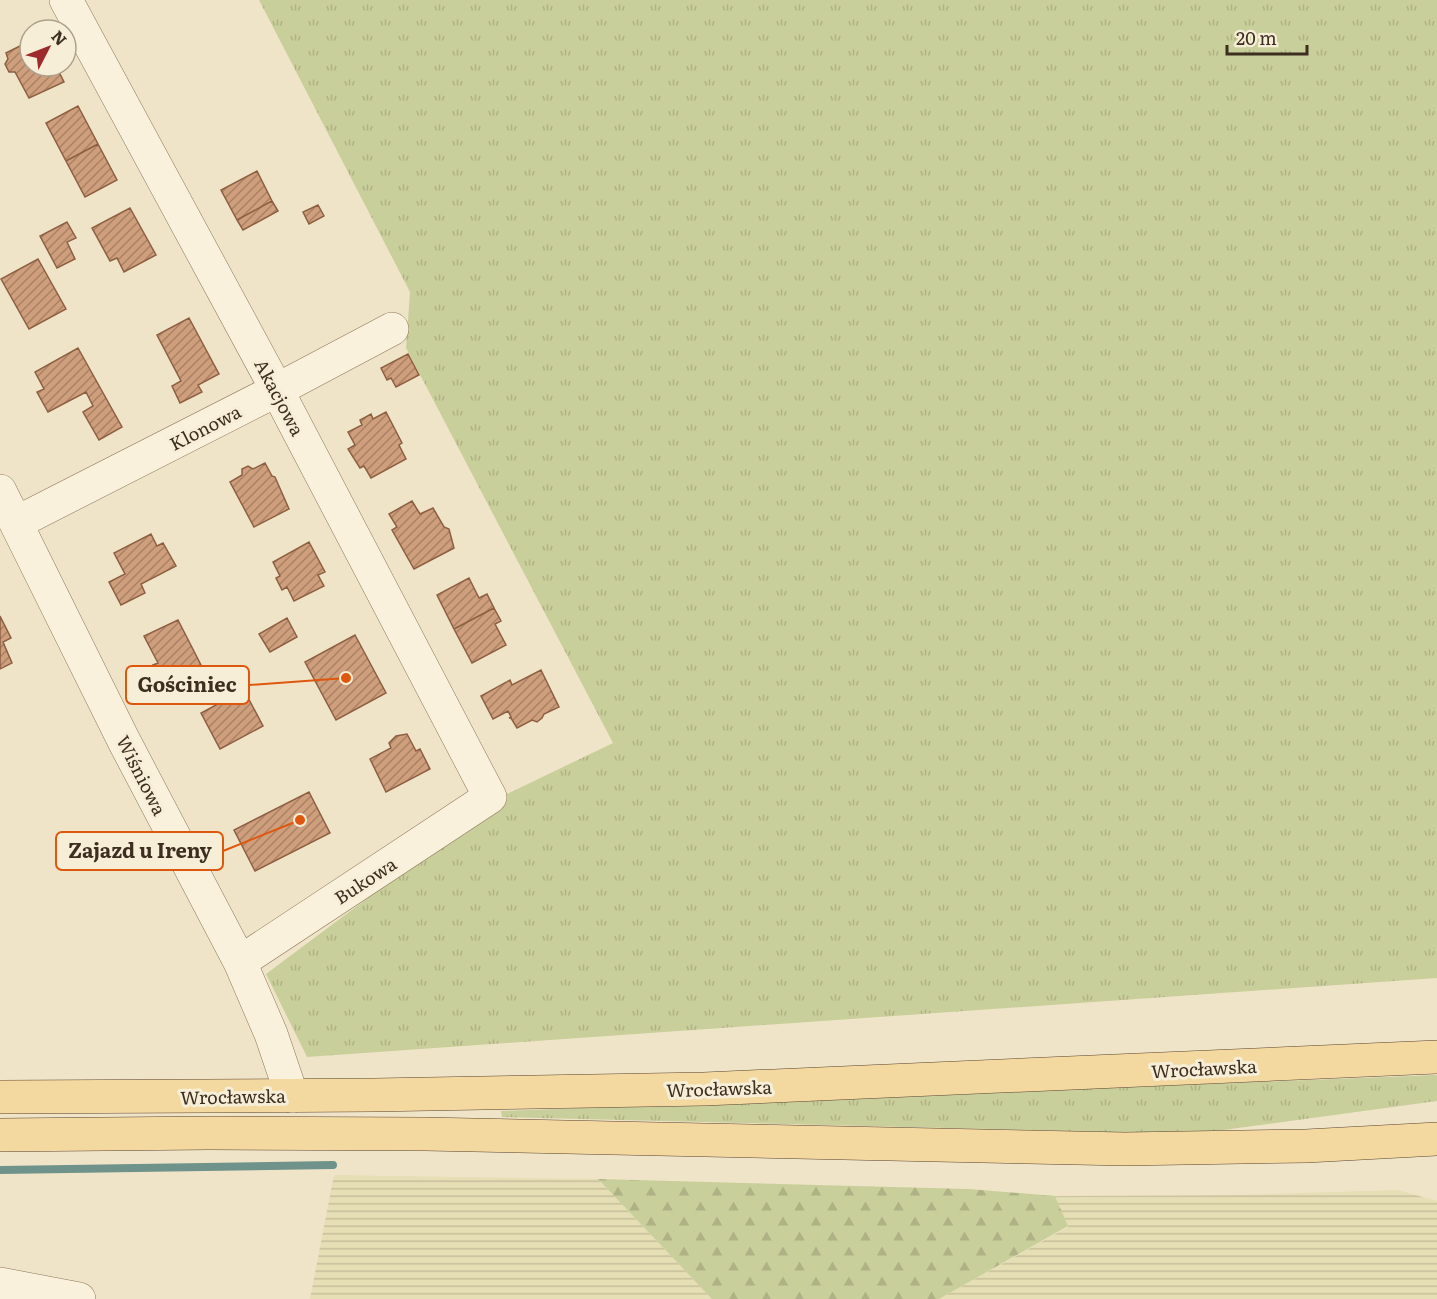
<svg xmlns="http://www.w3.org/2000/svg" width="1437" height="1299" font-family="Literata,serif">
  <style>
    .farmland { fill: url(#farmland-rules) }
    .grass { fill: url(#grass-tufts) }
    .forest { fill: url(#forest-firs) }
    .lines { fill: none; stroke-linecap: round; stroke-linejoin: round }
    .stream { stroke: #6f938a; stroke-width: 8 }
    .building { fill: url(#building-hatch); stroke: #8d5f41; stroke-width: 1.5 }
    .minor-casing { stroke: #8d765c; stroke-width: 34 }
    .major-casing { stroke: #5b4430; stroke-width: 34 }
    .minor { stroke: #faf1dc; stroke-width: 33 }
    .major { stroke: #f3d9a0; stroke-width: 33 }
    .labels { text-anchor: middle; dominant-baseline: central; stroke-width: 6; stroke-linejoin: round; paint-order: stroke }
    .street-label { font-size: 18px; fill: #3d2e20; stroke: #f7eed8 }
    .leader { fill: none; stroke: #df570d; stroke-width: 2 }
    .callout-dot { fill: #df570d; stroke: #f7eed8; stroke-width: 2 }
    .callout { fill: #f7eed8; stroke: #df570d; stroke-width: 2 }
    .callout-label { font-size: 20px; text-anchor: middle; font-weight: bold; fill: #3d2e20 }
  </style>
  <defs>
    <pattern id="farmland-rules" width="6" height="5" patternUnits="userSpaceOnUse" patternTransform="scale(1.5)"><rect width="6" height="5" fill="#e6deb5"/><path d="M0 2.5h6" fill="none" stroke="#c6bf9b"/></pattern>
    <pattern id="grass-tufts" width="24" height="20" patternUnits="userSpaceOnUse" patternTransform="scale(1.5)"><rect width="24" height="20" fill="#c9cf9b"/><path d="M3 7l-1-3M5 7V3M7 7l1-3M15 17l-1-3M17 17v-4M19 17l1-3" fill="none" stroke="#aeb285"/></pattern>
    <pattern id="forest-firs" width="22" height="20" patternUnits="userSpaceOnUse" patternTransform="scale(1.5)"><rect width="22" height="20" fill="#c9cf9b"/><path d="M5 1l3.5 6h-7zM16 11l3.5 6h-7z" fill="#aeb285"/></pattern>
    <pattern id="building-hatch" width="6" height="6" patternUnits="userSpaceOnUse" patternTransform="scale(1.5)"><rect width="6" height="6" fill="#cf9f7d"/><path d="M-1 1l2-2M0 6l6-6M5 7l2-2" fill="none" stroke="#a98266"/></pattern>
  </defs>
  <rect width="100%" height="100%" fill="#f0e4c8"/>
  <path class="farmland" d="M334,1175L598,1179L712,1299H310Z
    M1398,1190L1437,1201V1299H939L1068,1227L1055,1196L1241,1195Z"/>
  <path class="grass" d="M259,0H1437V978L307,1057L266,974L507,794L613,743L406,348L410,292Z
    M1437,1075V1101L1194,1134L502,1117L501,1111Z"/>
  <path class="forest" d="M598,1179L969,1189L1055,1196L1068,1226L939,1299H712Z"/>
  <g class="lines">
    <path class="stream" d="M0,1170L333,1165"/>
  </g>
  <path class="building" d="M30,41V66H56L64,82L29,98L15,72H9L5,64L8,59L6,53Z
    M78,106L98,144L66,161L46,123Z
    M98,144L117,180L85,197L66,161Z
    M257,171L272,201L237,220L221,190Z
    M272,201L278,211L243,230L237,220Z
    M318,205L324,216L309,224L303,212Z
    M130,208L156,255L124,272L117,258L110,261L92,228Z
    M67,222L76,238L67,242L75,259L57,268L40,236Z
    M38,259L66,309L29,329L1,279Z
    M189,318L219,374L198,385L202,392L180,403L172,386L181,381L157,335Z
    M78,348L122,427L99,440L83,412L93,406L86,392L48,412L37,392L44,389L35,372Z
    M408,354L419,375L396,387L391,378L387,380L381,368Z
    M386,412L402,443L399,445L406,459L371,478L364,466L360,468L348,449L355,445L348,432L362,425L360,420L371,414L373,419Z
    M265,463L272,476L275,477L289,509L254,527L230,482L242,475V469L248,466L253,469Z
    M412,501L420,514L433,508L444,527L449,529L454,548L414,569L392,530L397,527L389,514Z
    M151,534L157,546L163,543L176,566L141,584L145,593L121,605L109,582L125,574L114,553Z
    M309,542L325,572L318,575L324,586L294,601L287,587L282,590L276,578L280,576L273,562Z
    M469,578L479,598L487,594L494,608L454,629L437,595Z
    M494,608L501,621L495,624L506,645L472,663L454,629Z
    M0,616L11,638L3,642L12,663L0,669Z
    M287,618L297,637L270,652L259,634Z
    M178,620L204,671L165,690L153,665L158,663L144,636Z
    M355,635L386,693L336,720L305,662Z
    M541,670L559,707L544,714L542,718L537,722L532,720L517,728L511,718H509L511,717L508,711L493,719L481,696L510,680L512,685Z
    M244,690L263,726L220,749L201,713Z
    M407,734L416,751L420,749L430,769L386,792L370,759L391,748L389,743L396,736Z
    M309,792L330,833L255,871L234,830Z"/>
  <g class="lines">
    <g class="minor-casing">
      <path id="minor" d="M66,0L277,390L490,797L240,962
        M0,491L124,741L240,962L271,1034L292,1096
        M16,523L277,390L392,329
        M0,1284L79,1299"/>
    </g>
    <g class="major-casing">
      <path id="major" d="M0,1097L374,1095L704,1089L1437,1057
        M0,1135L209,1133L425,1134L1125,1149L1306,1146L1437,1139"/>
    </g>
    <use href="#minor" class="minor"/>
    <use href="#major" class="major"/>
  </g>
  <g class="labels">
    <g class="street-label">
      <text transform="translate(280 397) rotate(62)">Akacjowa</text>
      <text transform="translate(205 427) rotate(-27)">Klonowa</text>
      <text transform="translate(142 775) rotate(63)">Wiśniowa</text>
      <text transform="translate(365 880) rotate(-33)">Bukowa</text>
      <text transform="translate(1204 1068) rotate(-3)">Wrocławska</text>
      <text transform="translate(719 1088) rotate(-2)">Wrocławska</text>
      <text transform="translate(233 1096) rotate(-1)">Wrocławska</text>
    </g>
  </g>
  <path class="leader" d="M346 678L249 685M300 820L223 851"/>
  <g class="callout-dot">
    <circle cx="346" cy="678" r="6"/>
    <circle cx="300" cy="820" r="6"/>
  </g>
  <g class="callout">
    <rect x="126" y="666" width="123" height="38" rx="6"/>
    <rect x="56" y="832" width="167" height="38" rx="6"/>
  </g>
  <g class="callout-label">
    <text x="187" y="692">Gościniec</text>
    <text x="140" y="858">Zajazd u Ireny</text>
  </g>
  <g transform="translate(48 48) rotate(48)"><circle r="28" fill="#f7eed8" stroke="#ada18e" stroke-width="1.5"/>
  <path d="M0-4.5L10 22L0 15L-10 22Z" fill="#9e2a2b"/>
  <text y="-9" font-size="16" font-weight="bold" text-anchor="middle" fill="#3d2e20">N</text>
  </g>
  <path d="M1227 45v9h80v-9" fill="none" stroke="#3d2e20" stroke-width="3"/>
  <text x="1236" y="45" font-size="18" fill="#3d2e20" stroke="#f7eed8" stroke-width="4.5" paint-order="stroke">20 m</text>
</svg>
